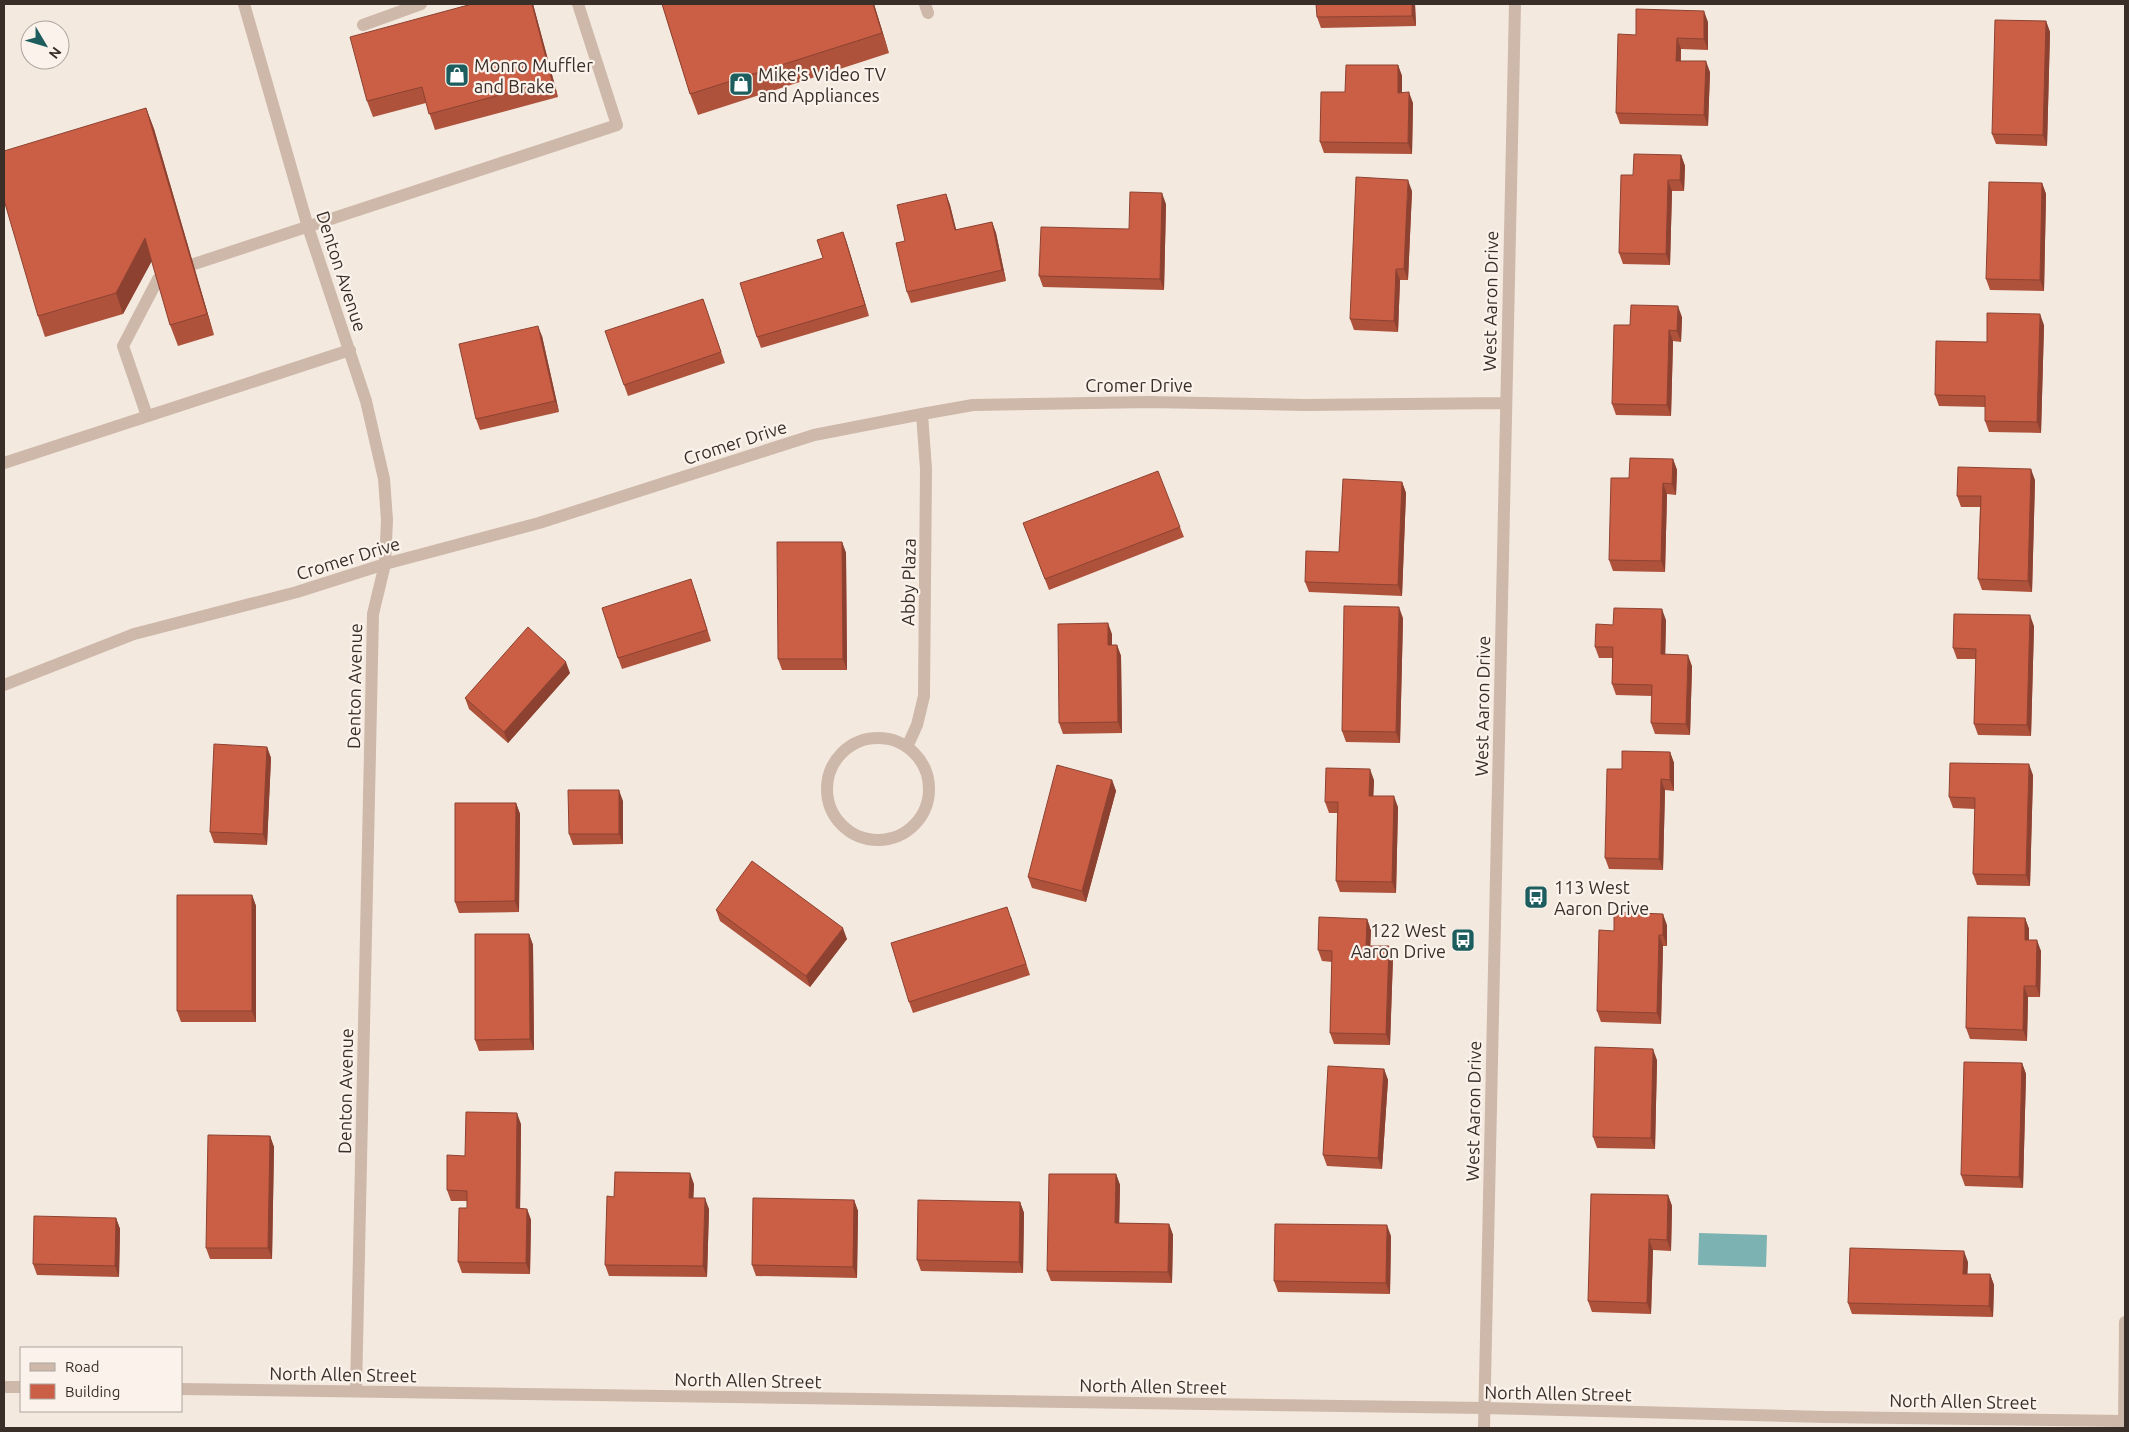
<svg xmlns="http://www.w3.org/2000/svg" width="2129" height="1432" font-family="Ubuntu,sans-serif">
  <style>
    .water { fill: #7cb2b1 }
    .lines { fill: none; stroke-linecap: round; stroke-linejoin: round }
    .minor { stroke: #cdb8aa; stroke-width: 12 }
    .wall { fill: #ae523c }
    .shaded-wall { fill: #8d4231 }
    .building { fill: #ca5f46; stroke: #8d4231 }
    .labels { text-anchor: middle; dominant-baseline: central; stroke-width: 4.5; stroke-linejoin: round; paint-order: stroke }
    .poi-label { font-size: 18px; fill: #3a2e29; stroke: #fbf3eb; text-anchor: start }
    .street-label { font-size: 18px; fill: #3a2e29; stroke: #fbf3eb }
  </style>
  <rect width="100%" height="100%" fill="#f4e9df"/>
  <path class="water" d="M1699,1233L1767,1235L1766,1267L1698,1265Z"/>
  <g class="lines">
    <path class="minor" d="M244,4L308,227L366,401L384,479L387,520L385,564L373,614L356,1391
      M925,4L928,13
      M363,25L421,4
      M194,264L617,125L578,4
      M147,416L123,346L158,279
      M4,463L350,350
      M4,685L134,634L297,592L385,564L539,523L814,435L922,414L973,405L1149,402L1305,405L1505,403
      M827 789a51 51 0 1 1 102 0a51 51 0 1 1-102 0Z
      M907,747L917,725L924,696L926,469L922,414
      M4,1387H21
      M181,1389L1484,1408L1825,1417L2124,1421
      M1484,1428L1515,4
      M2124,1428L2125,1322"/>
  </g>
  <path class="wall" d="M533,4L558,97L435,130L426,103L373,117L367,101Z
    M662,4H874L889,53L698,115L690,94Z
    M1415,4L1416,26L1321,28L1317,17Z
    M2046,21L2050,32L2047,146L1996,144L1992,134Z
    M1708,22V50L1681,49V61L1710,72L1708,126L1620,124L1616,113L1636,35Z
    M1398,65L1402,76V93L1413,103L1412,154L1324,153L1320,142L1345,92Z
    M146,108L154,129L214,335L178,346L170,325L152,260L123,314L45,337L38,316Z
    M1681,155L1685,166L1684,191H1672L1670,265L1623,264L1619,253L1633,175Z
    M2042,183L2046,194L2044,291L1990,290L1986,279Z
    M1412,191L1408,280H1400L1398,332L1354,330L1350,319Z
    M946,194L950,205L956,230L992,222L996,233L1006,281L911,303L907,292L905,241Z
    M1166,204L1164,290L1043,287L1039,276L1129,229Z
    M843,232L869,316L761,348L757,337L823,258Z
    M703,299L725,363L628,396L624,385Z
    M1682,317L1681,342L1673,341L1671,416L1616,415L1612,404L1630,325Z
    M2044,325L2041,433L1989,432L1985,421V407L1939,406L1935,395L1987,342Z
    M542,336L559,412L480,430L476,419Z
    M1673,459L1677,470L1676,495L1667,494L1665,572L1613,571L1609,560L1629,478Z
    M2035,480L2032,592L1982,590L1978,579L1980,507H1961L1957,496Z
    M1402,482L1406,493L1402,596L1309,592L1305,582L1339,552Z
    M1023,523L1180,527L1184,537L1049,590Z
    M842,542L846,553L847,670H782L778,659Z
    M695,590L711,641L622,669L618,658Z
    M1403,618L1400,743L1346,742L1342,731Z
    M1666,620L1665,655L1692,666L1690,735L1655,734L1651,723L1652,696L1616,695L1612,684V658H1599L1595,647L1613,625Z
    M2034,626L2031,736L1978,735L1974,724L1976,659H1957L1953,648Z
    M1112,634V645H1117L1121,656L1122,733L1063,734L1059,723Z
    M570,673L508,743L469,709L465,698Z
    M267,747L271,758L267,845L214,843L210,832Z
    M1670,752L1674,763V791L1665,790L1663,870L1609,869L1605,858L1622,769Z
    M2033,775L2030,886L1977,885L1973,874L1975,809L1953,808L1949,797Z
    M1112,780L1116,791L1086,902L1032,888L1028,877Z
    M1374,780L1373,796L1398,807L1396,893L1340,892L1336,881L1337,813H1329L1325,802Z
    M623,801V844L573,845L569,834Z
    M516,803L520,814L519,912L459,913L455,902Z
    M252,895L256,906V1022H181L177,1011Z
    M716,910L847,939L810,987L720,921Z
    M1011,917L1030,975L913,1013L909,1002Z
    M2025,918L2029,929V940L2041,951L2040,997H2028L2027,1041L1970,1039L1966,1028Z
    M1367,919L1371,930L1370,946L1393,957L1390,1045L1334,1044L1330,1033L1332,962L1322,961L1318,950Z
    M1667,925V946H1663L1661,1024L1601,1022L1597,1011Z
    M529,934L533,945L534,1050L479,1051L475,1040Z
    M1657,1060L1655,1149L1597,1148L1593,1137Z
    M2022,1063L2026,1074L2023,1188L1965,1186L1961,1175Z
    M1384,1069L1388,1080L1382,1169L1327,1166L1323,1155Z
    M521,1124L520,1209H527L531,1220L530,1274L462,1273L458,1262L467,1208V1201H451L447,1190L465,1156Z
    M270,1136L274,1147L272,1259H210L206,1248Z
    M1116,1174L1120,1185L1119,1223L1169,1224L1173,1235L1172,1283L1051,1281L1047,1271Z
    M694,1184L693,1198L709,1209L707,1277L609,1276L605,1265L614,1197Z
    M1668,1195L1672,1206L1671,1251L1653,1250L1651,1314L1592,1312L1588,1301Z
    M854,1200L858,1211L857,1278L756,1276L752,1265Z
    M1020,1202L1024,1213L1023,1273L921,1271L917,1260Z
    M116,1218L120,1229L119,1277L37,1275L33,1264Z
    M1391,1236L1390,1294L1278,1292L1274,1281Z
    M1968,1262L1967,1274H1990L1994,1285L1993,1317L1852,1314L1848,1303Z"/>
  <path class="shaded-wall" d="M532,4H533L558,97L552,81Z
    M873,4H874L889,53L882,33Z
    M1412,4H1415L1416,26L1412,16Z
    M1704,11L1708,22V50L1704,39Z
    M2046,21L2050,32L2047,146L2043,135Z
    M1677,38L1681,49L1680,72L1676,61Z
    M1706,61L1710,72L1708,126L1704,115Z
    M1398,65L1402,76V104L1398,93Z
    M1409,92L1413,103L1412,154L1408,143Z
    M146,108L154,129L214,335L207,314Z
    M1681,155L1685,166L1684,191L1680,180Z
    M1408,180L1412,191L1408,280L1404,269Z
    M1668,180L1672,191L1670,265L1666,254Z
    M2042,183L2046,194L2044,291L2040,280Z
    M1162,193L1166,204L1164,290L1160,279Z
    M946,194L950,205L959,241L955,230Z
    M992,222L996,233L1006,281L1002,270Z
    M843,232L847,243L869,316L865,305Z
    M145,238L153,259L123,314L116,293Z
    M1396,269L1400,280L1398,332L1394,321Z
    M1678,306L1682,317L1681,342L1677,331Z
    M2040,314L2044,325L2041,433L2037,422Z
    M538,326L542,336L559,412L555,401Z
    M1669,330L1673,341L1671,416L1667,405Z
    M1673,459L1677,470L1676,495L1672,484Z
    M2031,469L2035,480L2032,592L2028,581Z
    M1402,482L1406,493L1402,596L1398,585Z
    M1663,483L1667,494L1665,572L1661,561Z
    M842,542L846,553L847,670L843,659Z
    M1399,607L1403,618L1400,743L1396,732Z
    M1662,609L1666,620L1665,665L1661,654Z
    M2030,615L2034,626L2031,736L2027,725Z
    M1108,623L1112,634V656L1108,645Z
    M1117,645L1121,656L1122,733L1118,722Z
    M1688,655L1692,666L1690,735L1686,724Z
    M566,662L570,673L508,743L504,732Z
    M267,747L271,758L267,845L263,834Z
    M1670,752L1674,763V791L1670,780Z
    M2029,764L2033,775L2030,886L2026,875Z
    M1370,769L1374,780L1373,807L1369,796Z
    M1661,779L1665,790L1663,870L1659,859Z
    M1112,780L1116,791L1086,902L1082,891Z
    M619,790L623,801V844L619,834Z
    M1394,796L1398,807L1396,893L1392,882Z
    M516,803L520,814L519,912L515,901Z
    M252,895L256,906V1022L252,1011Z
    M1663,914L1667,925V946L1663,935Z
    M2025,918L2029,929V951L2025,940Z
    M1367,919L1371,930L1370,957L1366,946Z
    M843,928L847,939L810,987L806,976Z
    M529,934L533,945L534,1050L530,1039Z
    M1659,935L1663,946L1661,1024L1657,1013Z
    M2037,940L2041,951L2040,997L2036,986Z
    M1389,946L1393,957L1390,1045L1386,1034Z
    M2024,986L2028,997L2027,1041L2023,1030Z
    M1653,1049L1657,1060L1655,1149L1651,1138Z
    M2022,1063L2026,1074L2023,1188L2019,1177Z
    M1384,1069L1388,1080L1382,1169L1378,1158Z
    M517,1113L521,1124L520,1219L516,1208Z
    M270,1136L274,1147L272,1259L268,1248Z
    M690,1173L694,1184L693,1209L689,1198Z
    M1116,1174L1120,1185L1119,1234L1115,1223Z
    M1668,1195L1672,1206L1671,1251L1667,1240Z
    M705,1198L709,1209L707,1277L703,1266Z
    M854,1200L858,1211L857,1278L853,1267Z
    M1020,1202L1024,1213L1023,1273L1019,1262Z
    M527,1209L531,1220L530,1274L526,1263Z
    M116,1218L120,1229L119,1277L115,1266Z
    M1169,1224L1173,1235L1172,1283L1168,1272Z
    M1387,1225L1391,1236L1390,1294L1386,1283Z
    M1649,1239L1653,1250L1651,1314L1647,1303Z
    M1964,1251L1968,1262L1967,1285L1963,1274Z
    M1990,1274L1994,1285L1993,1317L1989,1306Z"/>
  <path class="building" d="M472,4H532L552,81L429,114L422,87L367,101L350,37Z
    M662,4H873L882,33L690,94Z
    M1316,4H1412V16L1317,17Z
    M1636,9L1704,11V39L1677,38L1676,61H1706L1704,115L1616,113L1618,34L1636,35Z
    M1995,20L2046,21L2043,135L1992,134Z
    M1346,65H1398V93L1409,92L1408,143L1320,142L1321,92H1345Z
    M146,108L207,314L170,325L145,238L116,293L38,316L4,200V151Z
    M1634,154L1681,155L1680,180H1668L1666,254L1619,253L1621,175H1633Z
    M1356,177L1408,180L1404,269H1396L1394,321L1350,319Z
    M1989,182L2042,183L2040,280L1986,279Z
    M1130,192L1162,193L1160,279L1039,276L1041,227L1129,229Z
    M946,194L955,230L992,222L1002,270L907,292L896,243L905,241L897,205Z
    M843,232L865,305L757,337L740,283L823,258L817,240Z
    M703,299L721,352L624,385L605,331Z
    M1631,305L1678,306L1677,331L1669,330L1667,405L1612,404L1614,325H1630Z
    M1987,313L2040,314L2037,422L1985,421V396L1935,395L1936,341L1987,342Z
    M538,326L555,401L476,419L459,344Z
    M1630,458L1673,459L1672,484L1663,483L1661,561L1609,560L1611,478H1629Z
    M1958,467L2031,469L2028,581L1978,579L1981,496H1957Z
    M1158,471L1180,527L1045,579L1023,523Z
    M1343,479L1402,482L1398,585L1305,582L1306,551L1339,552Z
    M777,542H842L843,659H778Z
    M691,579L707,630L618,658L602,608Z
    M1344,606L1399,607L1396,732L1342,731Z
    M1614,608L1662,609L1661,654L1688,655L1686,724L1651,723L1652,685L1612,684L1613,647H1595L1596,624L1613,625Z
    M1954,614L2030,615L2027,725L1974,724L1976,649L1953,648Z
    M1108,623V645H1117L1118,722L1059,723L1058,624Z
    M528,627L566,662L504,732L465,698Z
    M214,744L267,747L263,834L210,832Z
    M1622,751L1670,752V780L1661,779L1659,859L1605,858L1607,769H1622Z
    M1950,763L2029,764L2026,875L1973,874L1975,798L1949,797Z
    M1057,765L1112,780L1082,891L1028,877Z
    M1326,768L1370,769L1369,796H1394L1392,882L1336,881L1338,802H1325Z
    M568,790H619V834H569Z
    M455,803H516L515,901L455,902Z
    M752,861L843,928L806,976L716,910Z
    M177,895H252V1011H177Z
    M1007,907L1026,964L909,1002L891,943Z
    M1614,912L1663,914V935H1659L1657,1013L1597,1011L1599,930L1614,931Z
    M1319,917L1367,919L1366,946H1389L1386,1034L1330,1033L1332,951L1318,950Z
    M1968,917L2025,918V940H2037L2036,986H2024L2023,1030L1966,1028Z
    M475,934H529L530,1039L475,1040Z
    M1595,1047L1653,1049L1651,1138L1593,1137Z
    M1964,1062L2022,1063L2019,1177L1961,1175Z
    M1328,1066L1384,1069L1378,1158L1323,1155Z
    M466,1112L517,1113L516,1208L527,1209L526,1263L458,1262L459,1208H467V1191L447,1190V1155L465,1156Z
    M208,1135L270,1136L268,1248H206Z
    M615,1172L690,1173L689,1198H705L703,1266L605,1265L607,1196L614,1197Z
    M1049,1174H1116L1115,1223L1169,1224L1168,1272L1047,1271Z
    M1591,1194L1668,1195L1667,1240L1649,1239L1647,1303L1588,1301Z
    M753,1198L854,1200L853,1267L752,1265Z
    M918,1200L1020,1202L1019,1262L917,1260Z
    M34,1216L116,1218L115,1266L33,1264Z
    M1275,1224L1387,1225L1386,1283L1274,1281Z
    M1850,1248L1964,1251L1963,1274H1990L1989,1306L1848,1303Z"/>
  <defs>
    <g id="shop-square" transform="scale(1.25)"><rect x="-9" y="-9" width="18" height="18" rx="4" fill="#1d5d5d" stroke="#fbf3eb"/><path d="M-5-2.5h2.3a2.7 3.5 0 0 1 5.4 0H5L5.5 6h-11ZM-1.5-2.5h3a1.5 2.3 0 0 0-3 0Z" fill="#fff"/></g>
    <g id="bus-square" transform="scale(1.25)"><rect x="-9" y="-9" width="18" height="18" rx="4" fill="#1d5d5d" stroke="#fbf3eb"/><path d="M-5-6H5V4H4V6H2V4H-2V6H-4V4H-5ZM-3.5-4V0h7V-4ZM-3.5 1.2v1.5H-2V1.2ZM2 1.2v1.5H3.5V1.2Z" fill="#fff"/></g>
  </defs>
  <g fill-rule="evenodd">
    <use href="#shop-square" x="457" y="75"/>
    <use href="#shop-square" x="741" y="84"/>
    <use href="#bus-square" x="1536" y="897"/>
    <use href="#bus-square" x="1463" y="940"/>
  </g>
  <g class="labels">
    <g class="poi-label">
      <text x="474" y="65">Monro Muffler<tspan x="474" dy="21">and Brake</tspan></text>
      <text x="758" y="74">Mike's Video TV<tspan x="758" dy="21">and Appliances</tspan></text>
      <text x="1554" y="887">113 West<tspan x="1554" dy="21">Aaron Drive</tspan></text>
      <text x="1446" y="930" text-anchor="end">122 West<tspan x="1446" dy="21">Aaron Drive</tspan></text>
    </g>
    <g class="street-label">
      <text transform="translate(342 271) rotate(72)">Denton Avenue</text>
      <text transform="translate(1490 301) rotate(-89)">West Aaron Drive</text>
      <text x="1139" y="385">Cromer Drive</text>
      <text transform="translate(735 442) rotate(-18)">Cromer Drive</text>
      <text transform="translate(348 558) rotate(-17)">Cromer Drive</text>
      <text transform="translate(908 582) rotate(-89)">Abby Plaza</text>
      <text transform="translate(354 686) rotate(-89)">Denton Avenue</text>
      <text transform="translate(1482 706) rotate(-89)">West Aaron Drive</text>
      <text transform="translate(345 1091) rotate(-89)">Denton Avenue</text>
      <text transform="translate(1473 1111) rotate(-89)">West Aaron Drive</text>
      <text transform="translate(343 1374) rotate(1)">North Allen Street</text>
      <text transform="translate(748 1380) rotate(1)">North Allen Street</text>
      <text transform="translate(1153 1386) rotate(1)">North Allen Street</text>
      <text transform="translate(1558 1393) rotate(1)">North Allen Street</text>
      <text transform="translate(1963 1401) rotate(1)">North Allen Street</text>
    </g>
  </g>
  <rect width="2129" height="1432" fill="none" stroke="#3a2e29" stroke-width="10"/>
  <rect x="20" y="1347" width="162" height="65" fill="#fbf3eb" stroke="#aea49d"/>
  <rect x="30" y="1363" width="25" height="8" fill="#cdb8aa" stroke="#aea49d"/>
  <text x="65" y="1372" font-size="15" fill="#3a2e29">Road</text>
  <rect x="30" y="1384" width="25" height="15" fill="#ca5f46" stroke="#aea49d"/>
  <text x="65" y="1397" font-size="15" fill="#3a2e29">Building</text>
  <g transform="translate(45 45) rotate(128)"><circle r="24" fill="#fbf3eb" stroke="#aea49d"/>
  <path d="M0-4L9 19L0 12L-9 19Z" fill="#1d5d5d"/>
  <text y="-8" font-size="14" font-weight="bold" text-anchor="middle" fill="#3a2e29">N</text>
  </g>
</svg>
